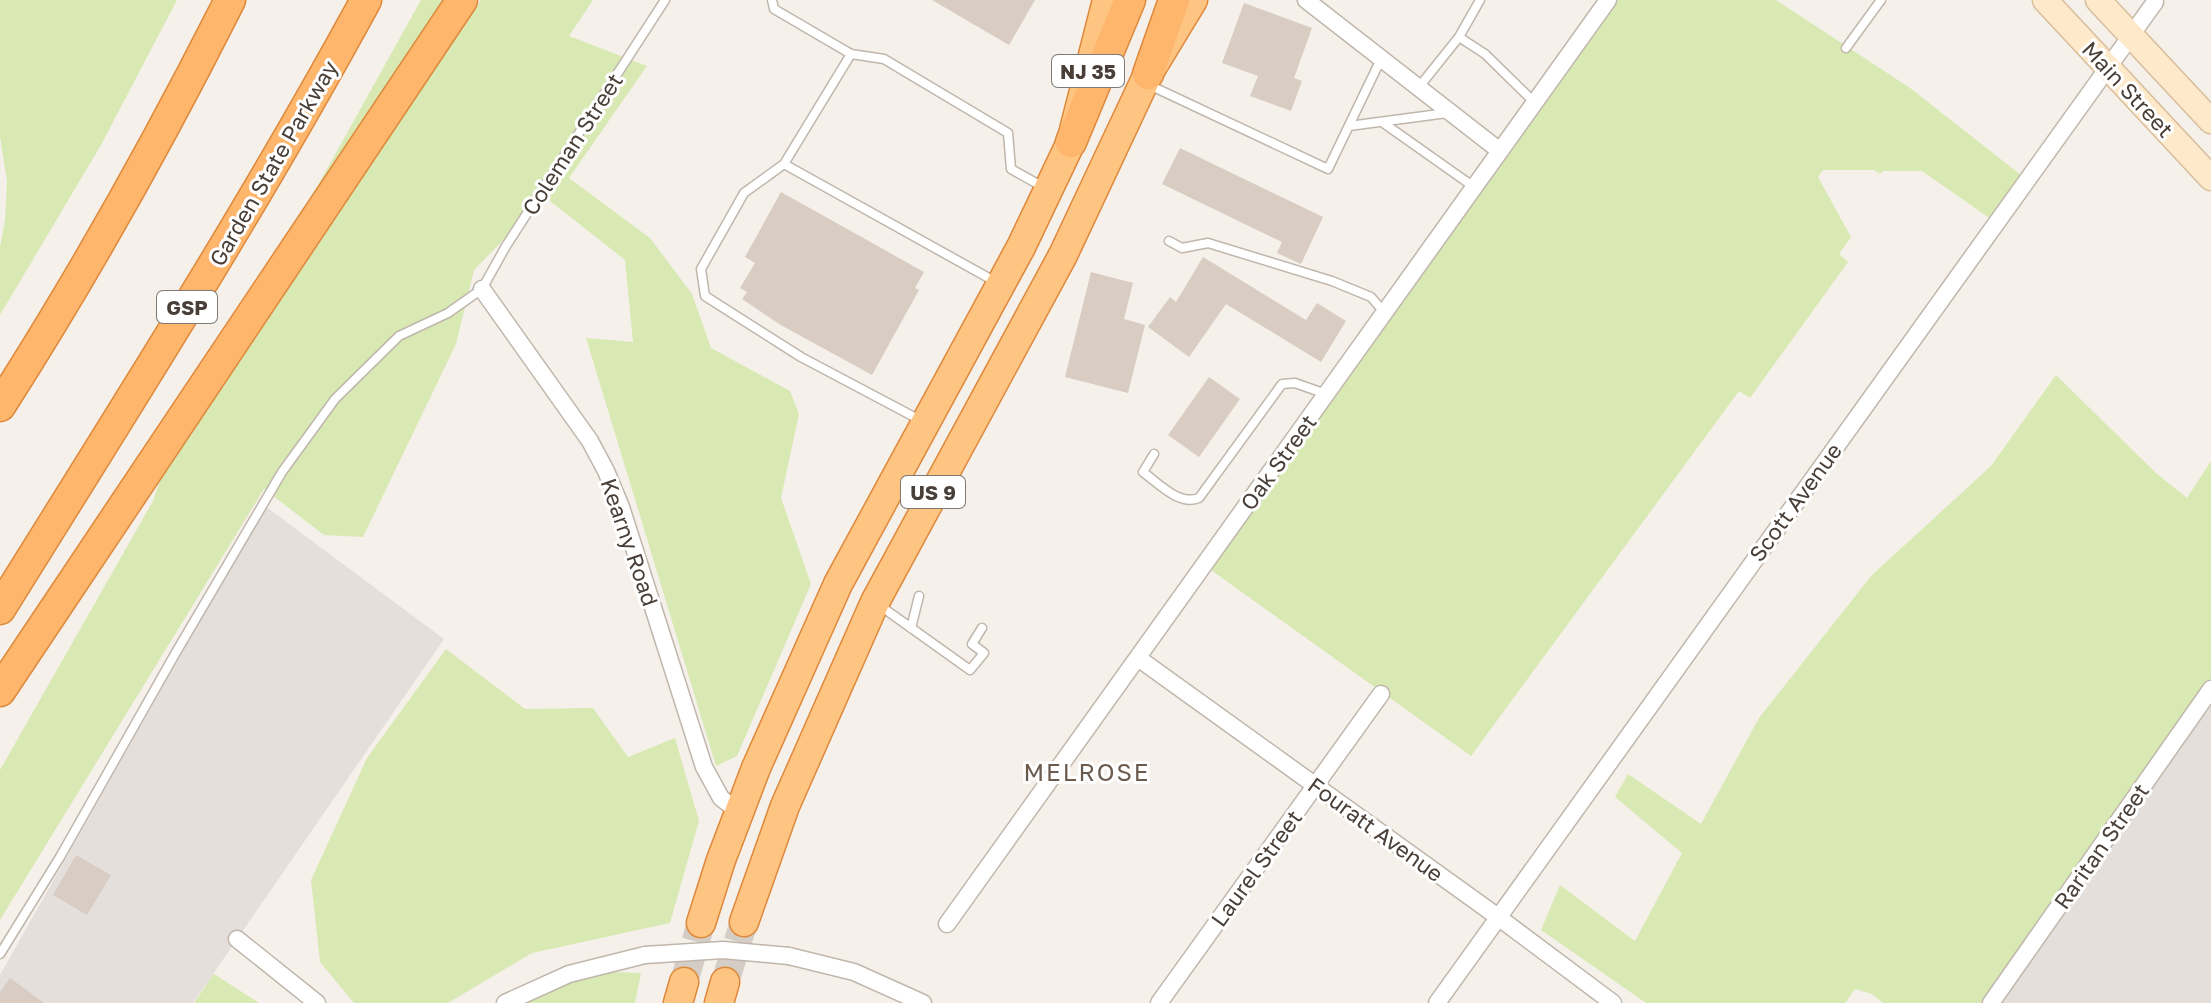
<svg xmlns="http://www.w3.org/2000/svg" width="2211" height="1003" font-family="'Golos Text',sans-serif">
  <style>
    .industrial { fill: #e4dfdb }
    .green { fill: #d9e9b3 }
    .building { fill: #d9ccc2 }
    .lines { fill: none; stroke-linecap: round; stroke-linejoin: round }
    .trunk-tunnel { stroke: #d3cdc6; stroke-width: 28; stroke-dasharray: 28 14; stroke-linecap: butt }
    .service-casing { stroke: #c0b6ac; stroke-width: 11 }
    .minor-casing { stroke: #c0b6ac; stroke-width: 19 }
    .secondary-casing { stroke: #d7be9c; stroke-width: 27 }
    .trunk-casing { stroke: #de883b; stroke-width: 31 }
    .motorway-casing { stroke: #de883b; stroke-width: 33 }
    .service { stroke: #fff; stroke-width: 8 }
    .minor { stroke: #fff; stroke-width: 16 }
    .secondary { stroke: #fee9ca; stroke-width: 24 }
    .trunk { stroke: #fec482; stroke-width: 28 }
    .motorway { stroke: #fdb66c; stroke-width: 30 }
    .minor-bridge-casing { stroke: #c0b6ac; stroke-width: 19; stroke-linecap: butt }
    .minor-bridge { stroke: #fff; stroke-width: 16 }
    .labels { text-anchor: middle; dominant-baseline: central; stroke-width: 6; stroke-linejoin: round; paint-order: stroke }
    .shield { fill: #fff; stroke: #807974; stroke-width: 2 }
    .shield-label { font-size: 20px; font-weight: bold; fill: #493f38 }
    .street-label { font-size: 22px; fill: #493f38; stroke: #fff }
    .neighbourhood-label { font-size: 24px; letter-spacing: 2px; fill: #6b5b4f; stroke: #fff }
  </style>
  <rect width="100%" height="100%" fill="#f5f0ea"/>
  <path class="industrial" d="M265,506L444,639L193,1003H0V975Z
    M2211,690V1003H1987Z"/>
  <path class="green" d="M0,0H177L101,145L0,315V247L5,220L7,181L0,137Z
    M421,0H448L307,205L308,203Z
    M481,0H593L569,36L647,66L569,178L650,238L692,294L711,348L790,391L799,414L781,498L811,584L737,756L716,766L586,338L633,342L625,260L545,197L474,270L456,344L363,537L324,535L264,489L0,920V770L153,501L163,472Z
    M1608,0H1776L1910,88L2026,179L1995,222L1922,171H1883L1880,174L1874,170H1823L1818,177L1851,237L1839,254L1848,262L1750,398L1739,391L1471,756L1204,565Z
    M2056,375L2156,473L2187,498L2211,461V689L1991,1003H1883L1872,994L1855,989L1845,1003H1646L1541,930L1560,885L1635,941L1682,853L1615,797L1628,774L1701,824L1759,718L1871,576L1991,466Z
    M446,649L525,709L593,708L628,757L675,738L699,821L670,923L532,953L448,1003H354L320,962L311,880L367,758Z
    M558,970L641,973L635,1003H521Z
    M214,973V974L259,1003H194Z"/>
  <path class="building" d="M932,0H1035L1009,45Z
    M1244,3L1312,28L1294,78L1302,81L1291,111L1250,96L1258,76L1222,63Z
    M1180,148L1323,217L1301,264L1277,253L1282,242L1162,184Z
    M781,192L924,272L915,288L919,290L872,375L779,324L742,299L747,292L740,288L755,263L745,257Z
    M1203,257L1306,320L1317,303L1346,321L1321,362L1226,304L1189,357L1148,327L1170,297L1176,302Z
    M1091,272L1133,283L1124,319L1145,325L1128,393L1065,377Z
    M1209,377L1240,399L1199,457L1168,435Z
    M76,855L111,875L87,915L53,895Z
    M10,978L44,1003H0V992Z"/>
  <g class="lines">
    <path class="trunk-tunnel" d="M684,982L701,923
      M725,982L744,922"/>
    <g class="service-casing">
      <path id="service" d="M772,0L774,9L851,54L884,59L1008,133L1011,169L1045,188
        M1480,0L1459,37L1485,54L1534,102
        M1846,48L1881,0
        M851,54L784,164L996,282
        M1147,84L1328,169L1381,59
        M1419,87L1459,37
        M1382,122L1474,187
        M1349,126L1447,113
        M784,164L744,193L701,269L705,296L801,357L920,420
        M1169,241L1182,248L1208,243L1332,281L1371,297L1384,312
        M1154,454L1143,472C1158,483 1179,506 1199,498L1282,384L1295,383L1326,394
        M879,605L970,670L984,653L972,644L982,628
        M911,628L919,596
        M0,954L60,857L175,654L282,472L335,399L399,336L448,313L482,289L506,246L665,0"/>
    </g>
    <g class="minor-casing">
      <path id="minor" d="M1306,0L1500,151
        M482,289L590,441L606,471L621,507L704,767L721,798L739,812
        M1138,658L1498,917L1613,1003
        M947,924L1608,0
        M237,939L317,1003
        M789,956L854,972L923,1003
        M505,1003L569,974L645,955
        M1159,1003L1381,694
        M1437,1003L2155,2
        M1991,1003L2211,689"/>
    </g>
    <g class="secondary-casing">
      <path id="secondary" d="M2045,0L2211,178
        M2098,0L2211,121"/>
    </g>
    <g class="trunk-casing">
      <path id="trunk" d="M744,922L785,806L875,602L1063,255L1148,74L1193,0
        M701,923L721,860L756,768L838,584L1021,247L1071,142L1107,0
        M678,1003L684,982
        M719,1003L725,982"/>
    </g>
    <g class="motorway-casing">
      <path id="motorway" d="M1148,74L1174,0
        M1071,142L1130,0
        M0,406C84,275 160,139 230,0
        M0,609C125,408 253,208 366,0
        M0,691L462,0"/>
    </g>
    <use href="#service" class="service"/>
    <use href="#minor" class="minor"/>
    <use href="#secondary" class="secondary"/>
    <use href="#trunk" class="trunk"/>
    <use href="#motorway" class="motorway"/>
    <g class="minor-bridge-casing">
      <path id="minor-bridge" d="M645,955L723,950L789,956"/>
    </g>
    <use href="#minor-bridge" class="minor-bridge"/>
  </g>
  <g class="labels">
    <g class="shield">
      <rect x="1052" y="55" width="72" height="32" rx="6"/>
      <rect x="157" y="291" width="60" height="32" rx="6"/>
      <rect x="901" y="476" width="64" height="32" rx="6"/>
    </g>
    <g class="shield-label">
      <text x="1088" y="71">NJ 35</text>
      <text x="187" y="307">GSP</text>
      <text x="933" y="492">US 9</text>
    </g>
    <g class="street-label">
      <text transform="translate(2128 89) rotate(47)">Main Street</text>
      <text transform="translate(572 144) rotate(-57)">Coleman Street</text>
      <text transform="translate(273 163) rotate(-60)">Garden State Parkway</text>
      <text transform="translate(1278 462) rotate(-54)">Oak Street</text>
      <text transform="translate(1795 502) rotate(-54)">Scott Avenue</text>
      <text transform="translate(630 542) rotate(71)">Kearny Road</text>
      <text transform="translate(1376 829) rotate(36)">Fouratt Avenue</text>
      <text transform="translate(2101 846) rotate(-55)">Raritan Street</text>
      <text transform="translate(1256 868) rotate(-54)">Laurel Street</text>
    </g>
    <g class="neighbourhood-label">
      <text x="1087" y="771">MELROSE</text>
    </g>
  </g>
</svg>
